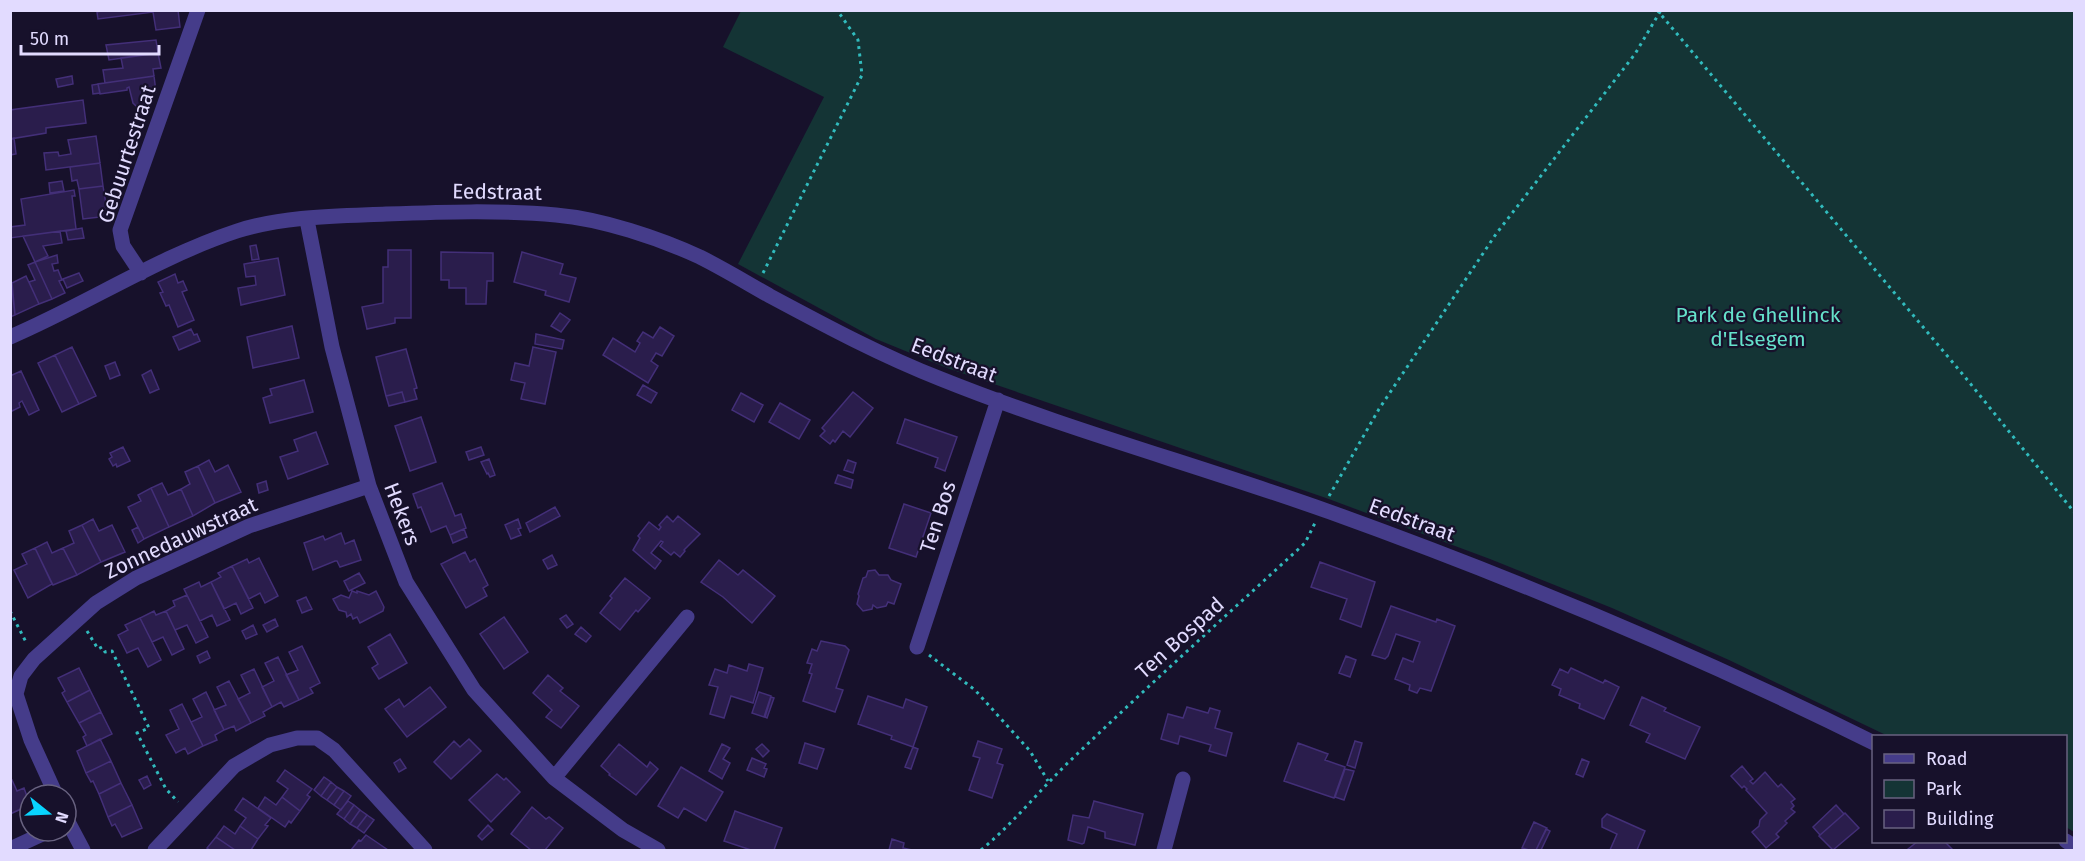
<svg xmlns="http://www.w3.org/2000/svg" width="2085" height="861" font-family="'Fira Sans',sans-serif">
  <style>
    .green { fill: #143435 }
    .building { fill: #2a1d4c; stroke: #432f78; stroke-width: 1.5 }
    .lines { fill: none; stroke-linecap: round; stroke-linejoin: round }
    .path { stroke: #31bbbd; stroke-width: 3; stroke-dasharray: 3 4.5; stroke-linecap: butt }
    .street { stroke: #453c8a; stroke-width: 15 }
    .labels { text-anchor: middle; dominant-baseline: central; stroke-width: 4.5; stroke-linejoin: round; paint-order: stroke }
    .street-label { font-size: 21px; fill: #e2dbff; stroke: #17112b }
    .park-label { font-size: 21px; fill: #65e1cb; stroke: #17112b }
  </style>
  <rect width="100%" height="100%" fill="#17112b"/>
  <path class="green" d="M741,11H2074V832L2066,827V736H1888L1729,660L1612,608L1490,559L1326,498L947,368L876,339L738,264L824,97L723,47Z"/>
  <path class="building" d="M105,10H178L180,27L156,30L153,12L98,19L97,12Z
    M156,40L158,53L109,60L106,45Z
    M158,53L161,68L153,69L154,76L105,83L103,70L123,68L121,58Z
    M72,76L73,84L58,87L56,79Z
    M154,76L156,92L145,94L146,104L136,106L133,103L129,87L127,88V90L100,94L98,84Z
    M98,84L100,93L93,94L92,85Z
    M83,100L86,123L46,128V133L10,139V110Z
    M96,136L100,163L46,170L44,153L58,152L59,156L71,154L68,140Z
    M14,138L16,154L10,155V139Z
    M100,163L103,186L79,189L77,180L72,181L70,167Z
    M62,181L64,191L50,193L49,183Z
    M103,186L108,216L83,219L79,189Z
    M74,190L75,196H72L76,229L10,238V227L25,225L21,199Z
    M82,228L84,238L68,240L66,231Z
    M60,231L62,243L43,246L48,256L35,262L23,236Z
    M256,245L259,259L252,260L250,246Z
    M388,250H411V318H395V323L367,329L362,307L383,303V267H388Z
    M441,252L493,253V281H487L486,304H466V288H449V280H441Z
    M522,252L563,264L560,274L576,278L569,302L545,295L546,291L514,282Z
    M57,255L58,263L52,264L54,271L58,270L62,280L59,281L65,293L52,299L35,262Z
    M278,258L285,295L241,305L238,288L256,285L255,276L246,277L244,264Z
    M35,262L52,299L39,304L29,282L35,280L28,265Z
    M10,271L15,315L10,317Z
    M79,273L83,281L67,288L63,279Z
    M175,274L178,283L183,281L187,290L182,292L194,320L178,327L169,305L166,306L160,293L163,292L158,282Z
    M26,276L39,304L15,315L12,283Z
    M560,313L570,320L561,332L551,326Z
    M292,326L299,358L253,368L247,337Z
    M660,327L674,336L662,356L656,353L651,361L658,366L648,383L603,355L613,338L635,352L640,343L637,341L643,332L653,338Z
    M191,329L194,335L197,334L200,341L179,350L173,337Z
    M536,334L564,340L562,349L535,344Z
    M72,347L96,396L79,404L55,355Z
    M533,347L556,352L545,404L521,399L525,383L511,380L515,363L529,366Z
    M406,349L417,388L414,389L417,399L405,402L402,392L386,396L376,357Z
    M55,355L79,404L62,412L38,363Z
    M115,362L120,375L110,379L105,366Z
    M151,370L159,389L150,393L142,375Z
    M21,371L39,410L29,415L22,401L19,403L20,407L10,412V376Z
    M304,380L313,412L270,423L263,398L272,395L270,389Z
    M643,385L657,393L651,403L637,395Z
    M402,392L405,402L389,406L386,396Z
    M853,392L873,408L850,437L843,431L835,442L833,440L830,444L820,436L825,431L822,428Z
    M741,393L763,405L754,422L732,410Z
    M780,403L810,420L799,439L769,422Z
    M421,417L436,462L410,471L395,426Z
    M905,419L957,437L945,471L935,467L938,458L897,443Z
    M316,432L328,464L288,479L280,457L298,451L294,440Z
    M123,447L130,461L117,467L116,464L113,466L109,459L112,457L110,453Z
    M481,447L484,455L469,460L466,452Z
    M489,459L495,475L490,477L488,473L487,474L481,462Z
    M209,460L215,472L228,465L241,492L215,503L198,466Z
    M848,460L856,463L853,473L844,470Z
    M198,466L215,503L193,516L181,489L190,484L185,472Z
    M838,475L853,480L851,488L835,483Z
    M266,481L268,490L259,493L257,484Z
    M162,483L168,495L181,489L193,516L169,527L151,488Z
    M442,483L455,516L461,514L466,528L450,535L446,526L431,532L421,507L418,508L413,494Z
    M151,488L169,527L144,539L128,507L141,501L138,495Z
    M904,504L931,513L916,557L889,548Z
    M555,507L560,516L530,532L526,523Z
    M667,516L673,522L678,516L700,534L684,550L685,551L680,557L674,552L671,555L660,546L663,542L661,541L651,553L661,561L655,569L633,550L640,538L638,536L649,522L659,530L661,527L659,525Z
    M93,519L99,531L112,525L125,552L101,562L82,525Z
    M518,519L521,528L518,529L521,535L511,539L505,525Z
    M82,525L101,562L77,575L63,548L74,543L69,531Z
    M138,527L144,539L138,543L132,530Z
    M464,529L467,537L453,543L450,535Z
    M341,533L345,544L354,540L361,560L340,567L337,561H335L313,570L304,543L323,536L325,540Z
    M47,542L52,553L63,548L77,575L53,585L35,548Z
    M35,548L52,584L28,598L14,570L27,564L22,554Z
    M465,552L470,562L475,559L488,585L483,588L487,596L466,608L441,564Z
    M552,555L557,565L548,569L543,560Z
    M259,558L278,596L265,603L260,593L249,599L232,566L247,559L249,563Z
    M719,560L738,575L743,570L775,596L752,623L723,597L701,582Z
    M1320,562L1375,582L1361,627L1340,619L1347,599L1311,587Z
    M232,566L253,608L241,614L236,603L224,609L211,582L221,577L218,573Z
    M875,570L879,575H888L891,580L901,584L894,604L888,602L886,606L877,608L873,605L872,609L863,611L857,604L859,596L858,594L863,578L866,577L868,571Z
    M359,573L365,583L349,591L344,581Z
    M625,578L650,598L638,612L636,610L620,630L600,613L612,598L610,596Z
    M199,582L201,587L211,582L230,620L217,626L212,615L200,621L184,589Z
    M352,591L357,593V591L369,595L376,591L384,607L383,611L360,623L357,617L353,619L351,614L347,617L346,612L339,610L333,599L341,595L349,598Z
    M187,595L208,637L196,643L187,625L175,630L166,611L175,606L173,601Z
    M306,597L312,609L302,613L297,601Z
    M1391,606L1436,622L1437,619L1455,626L1431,691L1420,688L1417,693L1409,690L1410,685L1395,679L1403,658L1413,662L1420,642L1396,634L1388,656L1385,659L1372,655Z
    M154,611L156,615L166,611L184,649L172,655L163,637L152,642L140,618Z
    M566,615L573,624L567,628L560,619Z
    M504,617L528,652L504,669L480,634Z
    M140,618L161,660L148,667L138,648L127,653L118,635L128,630L125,625Z
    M275,619L278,626L267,632L263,625Z
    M253,625L257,634L246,639L242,631Z
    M581,627L591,636L586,642L575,634Z
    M390,634L407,663L379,679L372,668L378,664L368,647Z
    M821,641L845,646L849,650L836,688L843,690L835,712L803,701L812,674L809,673L812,664L807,663L812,649L817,651Z
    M302,646L320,683L310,688L313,693L299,700L286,675L298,670L289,652Z
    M207,651L210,658L200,663L197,656Z
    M1346,656L1356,660L1350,677L1339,673Z
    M278,657L299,700L284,707L281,702L272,707L262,687L274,681L265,663Z
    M749,664L763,668L753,703L731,696L724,718L710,714L718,687L709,685L715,669L727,673L729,665L747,671Z
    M79,668L90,690L67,702L62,693L65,691L58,678Z
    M1571,668L1603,683L1605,680L1619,687L1604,719L1579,708L1580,704L1559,695L1561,689L1552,685L1560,669L1568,673Z
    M254,669L272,707L263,712L265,716L251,723L238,699L250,693L241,675Z
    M548,675L563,688L560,691L579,706L561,728L546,717L552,710L533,693Z
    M229,681L251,723L236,731L234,726L224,730L214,710L226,705L217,687Z
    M430,687L446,707L407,737L385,709L399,699L404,707Z
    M90,690L101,712L79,723L67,702Z
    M206,692L224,730L215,735L217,740L203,746L191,722L202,717L193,699Z
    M759,692L771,696L764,717L752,713Z
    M868,696L903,708L906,699L927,707L913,747L891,739L892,736L858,724Z
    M771,697L774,698L767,718L765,717Z
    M1642,697L1666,708L1664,711L1700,727L1685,759L1646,742L1650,734L1630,725Z
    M182,704L203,746L188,754L185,748L176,753L166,735L179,729L170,710Z
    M1187,707L1208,713L1210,708L1220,711L1215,728L1232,733L1226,756L1209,751L1211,745L1180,736L1178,744L1161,739L1168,714L1183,718Z
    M101,712L112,734L87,746L83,737L86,735L79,723Z
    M100,739L111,761L86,773L77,751Z
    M469,739L481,751L451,779L434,762L454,741L460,747Z
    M978,741L1002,749L997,763L1003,765L992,798L969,790L980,758L973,756Z
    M1355,741L1362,743L1355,768L1347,765Z
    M805,743L824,749L817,769L799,763Z
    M1298,743L1328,754L1325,760L1345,767L1334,798L1284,781Z
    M619,744L647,767L650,762L658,769L636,795L609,775L610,774L601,766Z
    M722,744L730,748L723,759L730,763L722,779L709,771Z
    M762,744L769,751L763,757L756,749Z
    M913,747L918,749L911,769L905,767Z
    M752,758L766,764L764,768L767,769L764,777L747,770Z
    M400,759L406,768L399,772L394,763Z
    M1582,759L1589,762L1583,777L1576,774Z
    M111,761L121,783L99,794L93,781L91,782L86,773Z
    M1742,766L1753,779L1750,781L1753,784L1765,772L1778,787L1781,784L1795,799L1791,802L1794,806L1791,809L1795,812L1785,821L1787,823L1776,834L1779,837L1766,848L1752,832L1759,826L1760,820L1767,813L1746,790L1747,789L1744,786L1742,788L1731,776Z
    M681,767L723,792L706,821L684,808L678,818L658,806Z
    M1345,769L1354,771L1344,800L1335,797Z
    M285,770L312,789L307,795L310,797L300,811L282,797L288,789L277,781Z
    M497,774L504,780L506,778L520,792L491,822L469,800Z
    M147,776L151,785L144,789L139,780Z
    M324,777L331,782L321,796L314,790Z
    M12,780L17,791L24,788L30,805L10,814V781Z
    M331,782L337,787L327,800L321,796Z
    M121,783L132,805L108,817L99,794Z
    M337,787L344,791L334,805L327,800Z
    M344,791L351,796L341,810L334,805Z
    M265,797L276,805L282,797L300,811L291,823L289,821L285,827L258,808Z
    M243,798L271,818L265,825L268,826L258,839L240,826L246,818L235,810Z
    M348,801L354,805L344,819L337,814Z
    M1094,801L1143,814L1135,845L1105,838V832L1088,827L1084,843L1082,844L1068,840L1073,815L1089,818Z
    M132,805L142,828L122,837L115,824L112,826L108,817Z
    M354,805L360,810L350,824L344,819Z
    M1836,805L1844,814L1820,835L1813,827Z
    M532,807L546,819L549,817L563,828L545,850H531L511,834Z
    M360,810L367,815L357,828L350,824Z
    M735,811L782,828L774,850H751L724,841Z
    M1845,813L1859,828L1833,850L1819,836Z
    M1607,814L1645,831L1637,850H1610L1617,834L1602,827V819Z
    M367,815L374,820L364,833L357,828Z
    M1534,822L1547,828L1536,850H1529L1522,848Z
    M488,825L493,830L482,840L478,836Z
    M224,826L235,834L240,826L258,839L251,850H235L216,837Z
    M1546,829L1550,831L1541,850H1536Z
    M366,835L388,850H351L359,840L361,841Z
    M216,837L235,850H210L207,848Z
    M892,839L904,843L903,848L912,850H889Z
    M1917,842H1945L1953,850H1909L1908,849Z"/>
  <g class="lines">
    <path class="path" d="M1657,10L1965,377L2074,512
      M763,273L862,75L858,40L837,10
      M1329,496L1379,409L1496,234L1635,54L1661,10
      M10,611L27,644
      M87,631L98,649L102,647L105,652L112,651L149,728L137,733L166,789L178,802
      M929,655L975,690L1030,751L1048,781
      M981,850C1015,822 1042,787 1074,757C1150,684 1228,614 1305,543L1315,523"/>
    <path class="street" d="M307,220L332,347L369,486L406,582L474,690L554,778L623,830L658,850
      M141,273L123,246L120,230L198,10
      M10,337C87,304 158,257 237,231C284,216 337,216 386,214C443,212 500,210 556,215C602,219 659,238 700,257C724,269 747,283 770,296C826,326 882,356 941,379C1068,430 1201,466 1330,512C1516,579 1697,655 1874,743
      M917,647L998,400
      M554,778L687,617
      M56,795L31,740L16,694L21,676L34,659L96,603L136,578L249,526L369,486
      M66,818L83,850
      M2066,841L2074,846
      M10,849L49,831
      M155,850L234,766L270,745L297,738H317L334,750L425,850
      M1164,850L1183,779"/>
  </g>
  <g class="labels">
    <g class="street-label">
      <text transform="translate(127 154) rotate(-72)">Gebuurtestraat</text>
      <text transform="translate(497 192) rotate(1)">Eedstraat</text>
      <text transform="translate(954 360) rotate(21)">Eedstraat</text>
      <text transform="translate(402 514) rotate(69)">Hekers</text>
      <text transform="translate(938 517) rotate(-72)">Ten Bos</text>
      <text transform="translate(1412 520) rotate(20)">Eedstraat</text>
      <text transform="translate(181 538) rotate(-25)">Zonnedauwstraat</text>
      <text transform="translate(1180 638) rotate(-42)">Ten Bospad</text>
    </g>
    <g class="park-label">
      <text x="1758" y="315">Park de Ghellinck<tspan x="1758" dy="24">d'Elsegem</tspan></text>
    </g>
  </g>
  <rect width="2085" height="861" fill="none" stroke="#e2dbff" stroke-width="24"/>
  <rect x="1872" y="735" width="195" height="108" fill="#17112b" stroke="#686280" stroke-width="1.5"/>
  <rect x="1884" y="754" width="30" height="9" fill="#453c8a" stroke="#686280" stroke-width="1.5"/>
  <text x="1926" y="765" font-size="18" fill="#e2dbff">Road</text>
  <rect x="1884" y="780" width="30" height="18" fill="#143435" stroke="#686280" stroke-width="1.5"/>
  <text x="1926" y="795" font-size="18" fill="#e2dbff">Park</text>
  <rect x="1884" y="810" width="30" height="18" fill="#2a1d4c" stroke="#686280" stroke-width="1.5"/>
  <text x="1926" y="825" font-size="18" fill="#e2dbff">Building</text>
  <g transform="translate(48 813) rotate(108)"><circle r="28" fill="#17112b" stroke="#686280" stroke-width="1.5"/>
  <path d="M0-4.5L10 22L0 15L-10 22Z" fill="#08d4fe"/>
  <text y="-9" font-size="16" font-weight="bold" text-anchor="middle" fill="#e2dbff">N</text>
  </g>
  <path d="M21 45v9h138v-9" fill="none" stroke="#e2dbff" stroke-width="3"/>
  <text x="30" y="45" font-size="18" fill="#e2dbff" stroke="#17112b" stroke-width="4.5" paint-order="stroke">50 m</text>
</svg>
